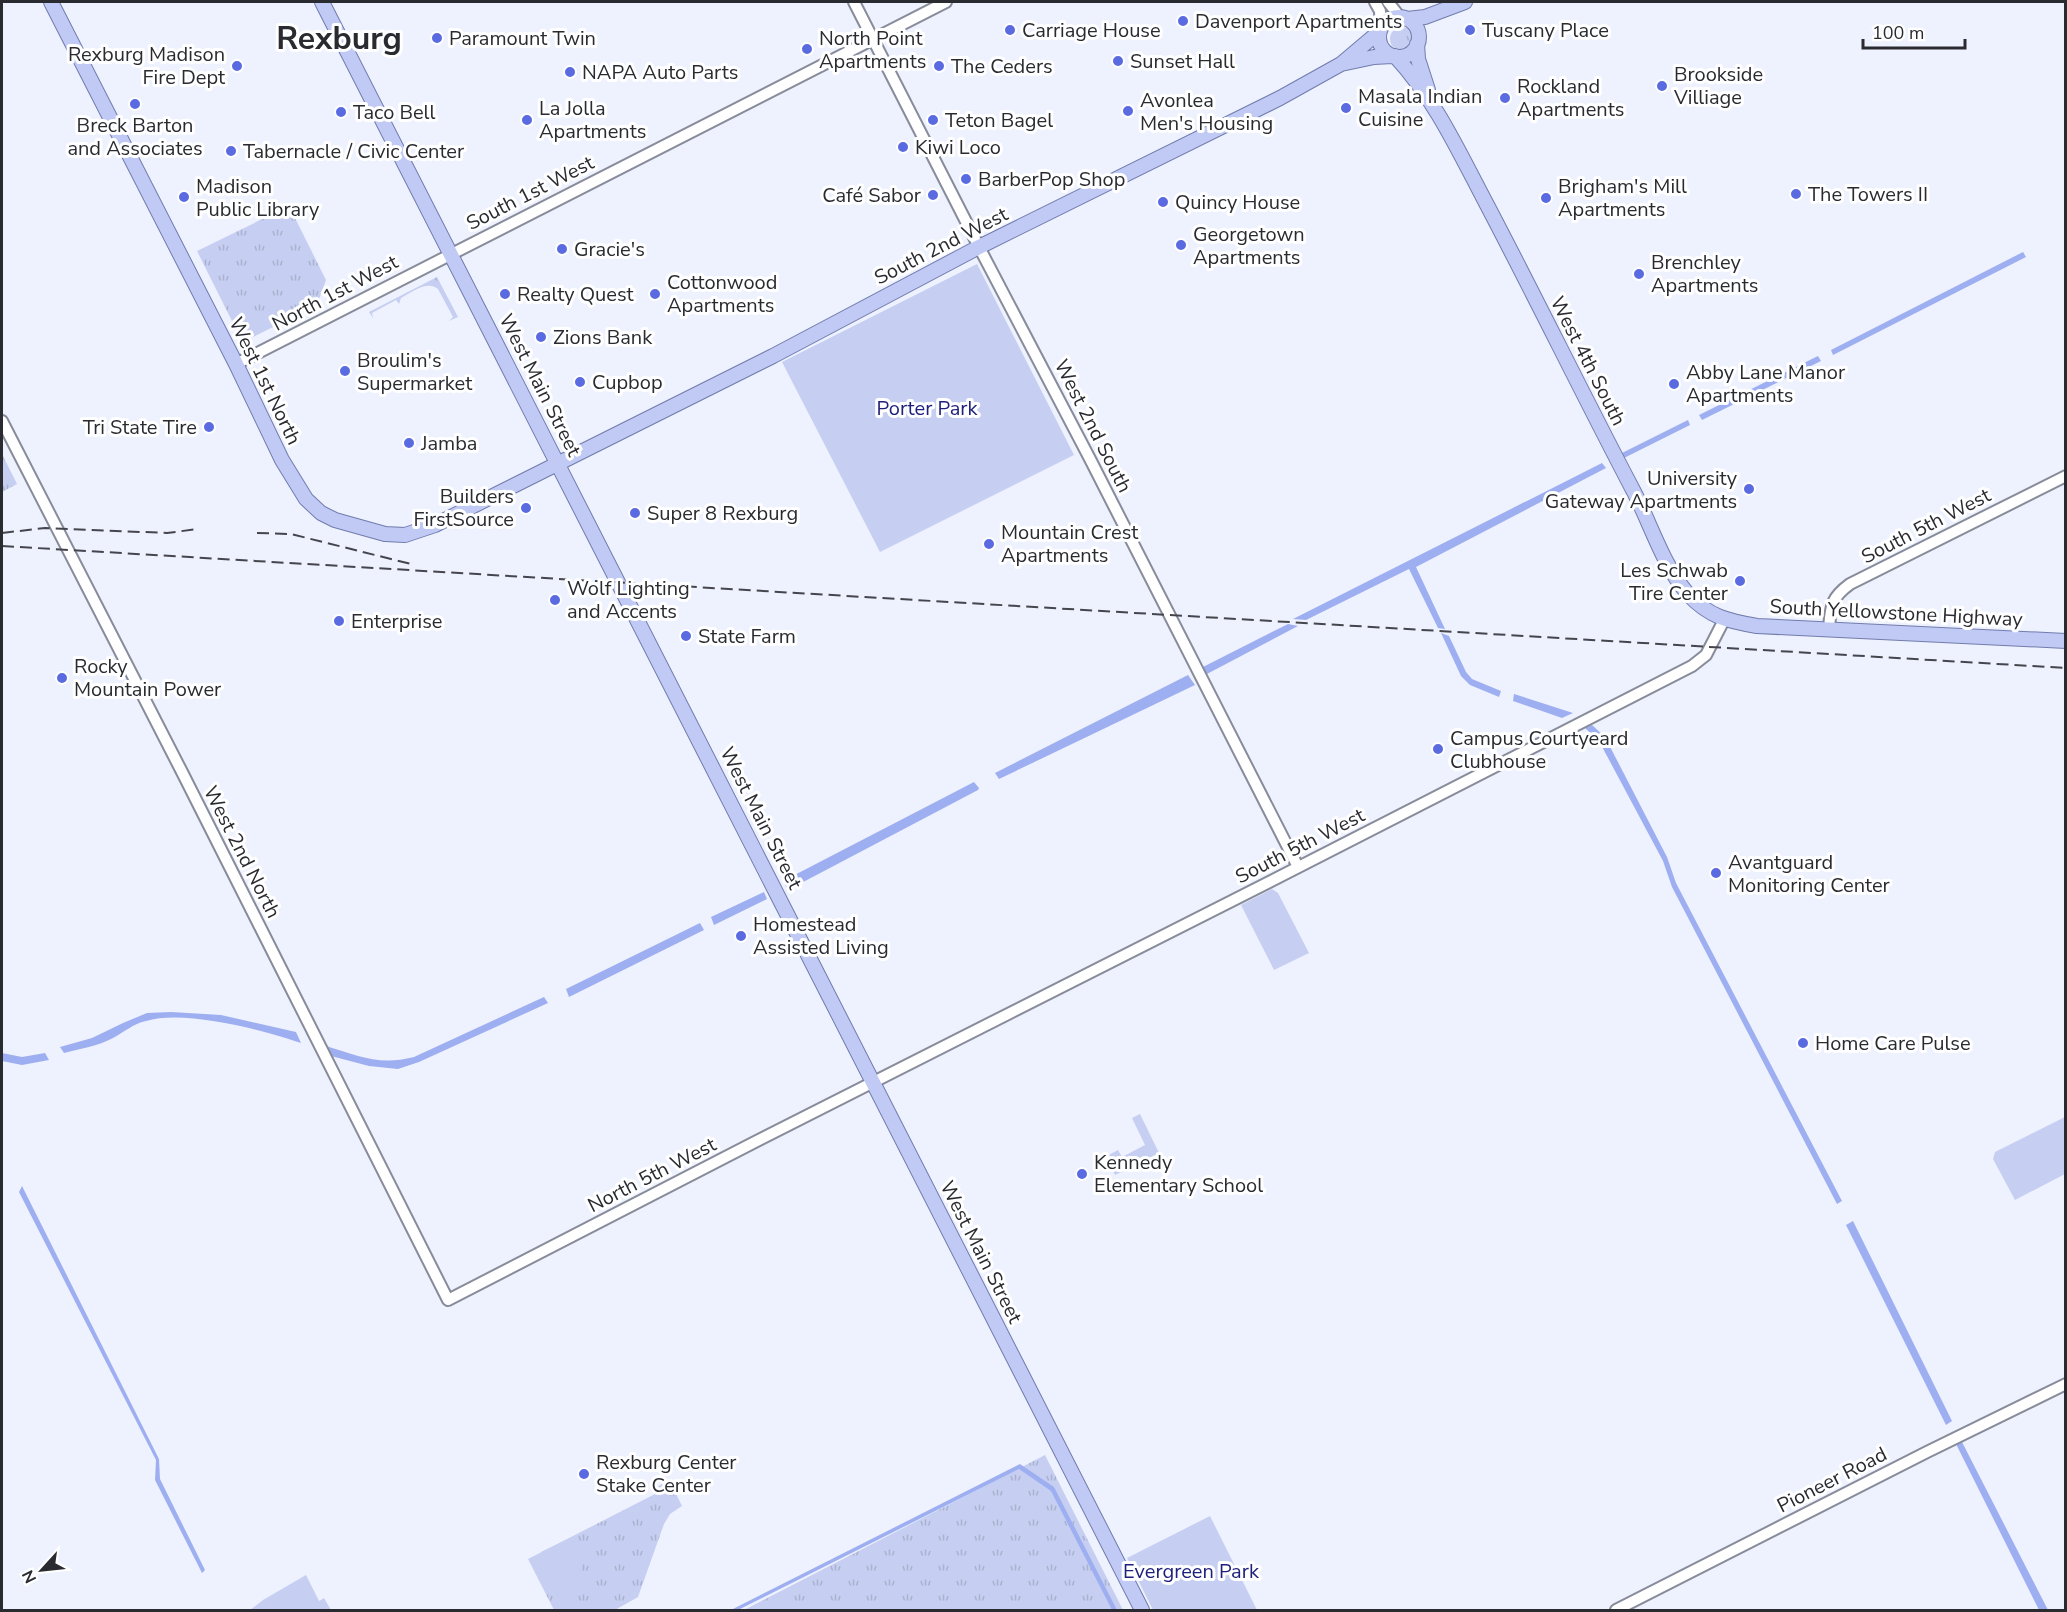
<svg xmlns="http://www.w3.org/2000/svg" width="2067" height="1612" font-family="'Nunito Sans',sans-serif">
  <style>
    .grass { fill: url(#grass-tufts) }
    .park { fill: #c6cff1 }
    .water { fill: #9eaff1 }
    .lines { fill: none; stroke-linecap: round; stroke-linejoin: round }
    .minor-casing { stroke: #888c9a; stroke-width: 14 }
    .major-casing { stroke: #707cac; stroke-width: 16 }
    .minor { stroke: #fff; stroke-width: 10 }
    .major { stroke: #c0caf5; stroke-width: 14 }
    .rail { stroke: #45464d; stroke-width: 2; stroke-dasharray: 12 6; stroke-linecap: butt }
    .poi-dot { fill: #5a6be2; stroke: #fff; stroke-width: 2 }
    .labels { text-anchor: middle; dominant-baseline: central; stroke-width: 6; stroke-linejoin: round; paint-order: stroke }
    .poi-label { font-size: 20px; fill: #2a2b31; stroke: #fff; text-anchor: start }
    .street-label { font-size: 20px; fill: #2a2b31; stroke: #fff }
    .park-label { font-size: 20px; fill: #1f207c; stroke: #fff }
    .town-label { font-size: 32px; font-weight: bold; fill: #2a2b31; stroke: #fff }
  </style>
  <defs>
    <pattern id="grass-tufts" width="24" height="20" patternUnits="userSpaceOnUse" patternTransform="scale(1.5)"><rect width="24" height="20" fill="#c6cff1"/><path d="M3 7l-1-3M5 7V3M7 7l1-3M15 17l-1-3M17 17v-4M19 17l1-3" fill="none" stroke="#aab2cf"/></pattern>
  </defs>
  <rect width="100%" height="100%" fill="#eef1fe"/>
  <path class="grass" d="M1390 39a12 12 0 1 1 24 0a12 12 0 1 1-24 0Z
    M289,206L326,280L317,305L245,341L240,337L197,251Z
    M437,277L458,317L449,321L453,317L438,289C427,280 412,292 401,298L399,304L396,300L372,313L373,318L369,312Z
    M2,454L17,484L2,492Z
    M1045,1455L1123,1610H744Z
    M669,1480L682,1506L670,1514L664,1524L638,1597L615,1610H554L528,1559L657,1493V1487Z"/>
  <path class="park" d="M977,264L1074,455L880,552L782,362Z
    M1272,889L1278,893L1309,953L1274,970L1241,905Z
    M1140,1114L1159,1153L1115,1175L1105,1157L1118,1150L1122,1157L1145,1145L1132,1118Z
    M2065,1117V1174L2015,1200L1993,1159L1995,1152Z
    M1210,1516L1257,1610H1153L1127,1558Z
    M570,1538L583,1564L575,1584L554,1595L538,1563L541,1552Z
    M306,1575L319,1601L324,1598L331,1610H250L263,1600Z"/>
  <path class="water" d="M2023,252L2026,257L1833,355L1831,350Z
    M1818,356L1821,361L1702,420L1699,415Z
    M1688,420L1690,425L1622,459L1620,454Z
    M1602,463L1606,468L1416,567L1445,629L1438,628L1409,569L1306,620L1293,619Z
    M1288,624L1298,626L1205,675L1201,668Z
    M1441,633L1449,636L1466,672L1472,679L1501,691L1499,697L1470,685L1461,676Z
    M1188,675L1195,685L999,779L995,773Z
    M1514,694L1573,713L1562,718L1513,701Z
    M1592,725L1605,737L1667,857L1676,883L1842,1201L1837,1204L1672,887L1663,861L1599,741L1585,728Z
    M974,782L979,788L978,790L788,890L783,881Z
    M764,892L767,899L714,925L711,917Z
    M700,923L704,930L569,997L566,989Z
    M544,997L548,1003L419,1062L398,1069L369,1066L331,1056L326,1046C359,1056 379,1066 414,1057Z
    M171,1012L221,1015L296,1032L301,1043C263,1030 184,1009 146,1021C133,1024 124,1032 113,1038C98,1046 80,1049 64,1053L60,1047L92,1038L123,1023L147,1013Z
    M2,1053L22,1057L45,1053L49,1060L22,1065L2,1061Z
    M22,1186L159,1459L160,1479L205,1570L202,1573L155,1480L156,1460L19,1192Z
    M1853,1221L1952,1421L1946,1425L1846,1225Z
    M1962,1442L2048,1610H2039L1956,1444Z
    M1020,1464L1054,1487L1117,1610H1112L1051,1491L1019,1469L738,1610H731Z"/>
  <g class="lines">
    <g class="minor-casing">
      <path id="minor" d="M854,2L979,247L1090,459L1298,867
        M1375,2L1380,11L1381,28
        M1388,2L1400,17
        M236,364L946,2
        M2,421L183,774L448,1300L751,1144L1279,877L1692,666L1706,655L1724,620
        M1829,628C1831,605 1831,598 1850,584L2066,476
        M1616,1610L1927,1452L2066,1384"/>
    </g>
    <g class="major-casing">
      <path id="major" d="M51,2L236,364L282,460L306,499L321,513L335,520L385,534L405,535L435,525L773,356L979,247L1280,98L1341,64L1380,31
        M322,2L1142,1610
        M1379 37a20 20 0 1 1 40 0a20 20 0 1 1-40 0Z
        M1407,19L1425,17L1465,2
        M1417,44L1418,59L1428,90
        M1395,56C1435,99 1459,152 1486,203C1536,298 1583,395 1633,490C1651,524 1663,566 1688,594C1709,617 1728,621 1757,626L2066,641
        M1341,64L1374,57L1392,56"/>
    </g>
    <use href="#minor" class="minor"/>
    <use href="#major" class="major"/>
    <path class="rail" d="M2,533L45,528L167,533L198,529
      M257,533L291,534L411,564
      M2,546L2066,668"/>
  </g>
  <g class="poi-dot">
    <circle cx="1183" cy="21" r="6"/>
    <circle cx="1010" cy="30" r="6"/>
    <circle cx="1470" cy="30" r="6"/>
    <circle cx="437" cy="38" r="6"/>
    <circle cx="807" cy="49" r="6"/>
    <circle cx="1118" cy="61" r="6"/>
    <circle cx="237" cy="66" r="6"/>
    <circle cx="939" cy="66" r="6"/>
    <circle cx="570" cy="72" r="6"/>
    <circle cx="1662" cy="86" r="6"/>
    <circle cx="1505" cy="98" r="6"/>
    <circle cx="135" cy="104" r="6"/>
    <circle cx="1346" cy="108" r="6"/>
    <circle cx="1128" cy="111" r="6"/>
    <circle cx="341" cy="112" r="6"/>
    <circle cx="527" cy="120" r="6"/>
    <circle cx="933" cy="120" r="6"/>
    <circle cx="903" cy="147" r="6"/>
    <circle cx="231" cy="151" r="6"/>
    <circle cx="966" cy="179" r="6"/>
    <circle cx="1796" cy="194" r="6"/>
    <circle cx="933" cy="195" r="6"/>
    <circle cx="184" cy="197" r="6"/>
    <circle cx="1546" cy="198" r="6"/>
    <circle cx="1163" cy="202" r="6"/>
    <circle cx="1181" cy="245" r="6"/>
    <circle cx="562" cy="249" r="6"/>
    <circle cx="1639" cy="274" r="6"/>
    <circle cx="505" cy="294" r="6"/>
    <circle cx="655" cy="294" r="6"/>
    <circle cx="541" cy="337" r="6"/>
    <circle cx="345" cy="371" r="6"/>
    <circle cx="580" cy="382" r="6"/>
    <circle cx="1674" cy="384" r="6"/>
    <circle cx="209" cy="427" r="6"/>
    <circle cx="409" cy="443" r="6"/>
    <circle cx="1749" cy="489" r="6"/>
    <circle cx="526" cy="508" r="6"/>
    <circle cx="635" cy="513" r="6"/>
    <circle cx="989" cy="544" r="6"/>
    <circle cx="1740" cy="581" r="6"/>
    <circle cx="555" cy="600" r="6"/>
    <circle cx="339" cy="621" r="6"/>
    <circle cx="686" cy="636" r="6"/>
    <circle cx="62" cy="678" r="6"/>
    <circle cx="1438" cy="749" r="6"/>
    <circle cx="1716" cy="873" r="6"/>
    <circle cx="741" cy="936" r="6"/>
    <circle cx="1803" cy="1043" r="6"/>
    <circle cx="1082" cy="1174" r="6"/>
    <circle cx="584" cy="1474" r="6"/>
  </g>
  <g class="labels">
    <g class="poi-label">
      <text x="1195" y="21">Davenport Apartments</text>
      <text x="1022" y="30">Carriage House</text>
      <text x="1482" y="30">Tuscany Place</text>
      <text x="449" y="38">Paramount Twin</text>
      <text x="819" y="38">North Point<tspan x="819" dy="23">Apartments</tspan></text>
      <text x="225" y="54" text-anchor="end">Rexburg Madison<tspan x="225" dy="23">Fire Dept</tspan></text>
      <text x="1130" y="61">Sunset Hall</text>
      <text x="951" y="66">The Ceders</text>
      <text x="582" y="72">NAPA Auto Parts</text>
      <text x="1674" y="74">Brookside<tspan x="1674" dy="23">Villiage</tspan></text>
      <text x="1517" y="86">Rockland<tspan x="1517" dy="23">Apartments</tspan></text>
      <text x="1358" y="96">Masala Indian<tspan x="1358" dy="23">Cuisine</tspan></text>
      <text x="1140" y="100">Avonlea<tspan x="1140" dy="23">Men's Housing</tspan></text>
      <text x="539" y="108">La Jolla<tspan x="539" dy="23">Apartments</tspan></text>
      <text x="353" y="112">Taco Bell</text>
      <text x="945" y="120">Teton Bagel</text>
      <text x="135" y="125" text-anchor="middle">Breck Barton<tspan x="135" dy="23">and Associates</tspan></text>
      <text x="915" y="147">Kiwi Loco</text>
      <text x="243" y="151">Tabernacle / Civic Center</text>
      <text x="978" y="179">BarberPop Shop</text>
      <text x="196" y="186">Madison<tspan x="196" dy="23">Public Library</tspan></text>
      <text x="1558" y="186">Brigham's Mill<tspan x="1558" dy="23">Apartments</tspan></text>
      <text x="1808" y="194">The Towers II</text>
      <text x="921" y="195" text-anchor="end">Café Sabor</text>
      <text x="1175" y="202">Quincy House</text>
      <text x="1193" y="234">Georgetown<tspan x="1193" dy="23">Apartments</tspan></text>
      <text x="574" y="249">Gracie's</text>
      <text x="1651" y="262">Brenchley<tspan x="1651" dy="23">Apartments</tspan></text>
      <text x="667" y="282">Cottonwood<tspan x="667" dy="23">Apartments</tspan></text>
      <text x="517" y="294">Realty Quest</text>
      <text x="553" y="337">Zions Bank</text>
      <text x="357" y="360">Broulim's<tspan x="357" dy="23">Supermarket</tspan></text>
      <text x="1686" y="372">Abby Lane Manor<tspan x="1686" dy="23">Apartments</tspan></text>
      <text x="592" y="382">Cupbop</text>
      <text x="197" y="427" text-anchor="end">Tri State Tire</text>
      <text x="421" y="443">Jamba</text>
      <text x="1737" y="478" text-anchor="end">University<tspan x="1737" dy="23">Gateway Apartments</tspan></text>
      <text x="514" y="496" text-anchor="end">Builders<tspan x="514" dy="23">FirstSource</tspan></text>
      <text x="647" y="513">Super 8 Rexburg</text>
      <text x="1001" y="532">Mountain Crest<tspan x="1001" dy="23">Apartments</tspan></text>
      <text x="1728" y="570" text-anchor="end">Les Schwab<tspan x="1728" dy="23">Tire Center</tspan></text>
      <text x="567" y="588">Wolf Lighting<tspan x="567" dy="23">and Accents</tspan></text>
      <text x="351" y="621">Enterprise</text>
      <text x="698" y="636">State Farm</text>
      <text x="74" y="666">Rocky<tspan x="74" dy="23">Mountain Power</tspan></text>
      <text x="1450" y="738">Campus Courtyeard<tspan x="1450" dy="23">Clubhouse</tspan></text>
      <text x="1728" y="862">Avantguard<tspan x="1728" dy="23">Monitoring Center</tspan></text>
      <text x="753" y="924">Homestead<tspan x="753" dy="23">Assisted Living</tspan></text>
      <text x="1815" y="1043">Home Care Pulse</text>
      <text x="1094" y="1162">Kennedy<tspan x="1094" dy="23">Elementary School</tspan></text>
      <text x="596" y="1462">Rexburg Center<tspan x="596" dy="23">Stake Center</tspan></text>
    </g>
    <g class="street-label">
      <text transform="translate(530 193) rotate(-27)">South 1st West</text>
      <text transform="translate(941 246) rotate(-27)">South 2nd West</text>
      <text transform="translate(335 293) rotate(-28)">North 1st West</text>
      <text transform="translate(1588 361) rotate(63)">West 4th South</text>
      <text transform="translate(265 381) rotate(64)">West 1st North</text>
      <text transform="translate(540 385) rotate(63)">West Main Street</text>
      <text transform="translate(1093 426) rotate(63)">West 2nd South</text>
      <text transform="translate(1926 526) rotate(-27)">South 5th West</text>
      <text transform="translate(1896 613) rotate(3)">South Yellowstone Highway</text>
      <text transform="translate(761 818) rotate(63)">West Main Street</text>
      <text transform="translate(1300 846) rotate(-27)">South 5th West</text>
      <text transform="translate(242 852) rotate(63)">West 2nd North</text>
      <text transform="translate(652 1175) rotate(-27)">North 5th West</text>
      <text transform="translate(981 1252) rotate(63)">West Main Street</text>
      <text transform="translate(1832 1480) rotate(-27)">Pioneer Road</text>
    </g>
    <g class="park-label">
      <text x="927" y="408">Porter Park</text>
      <text x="1191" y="1571">Evergreen Park</text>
    </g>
    <g class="town-label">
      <text x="339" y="38">Rexburg</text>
    </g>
  </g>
  <rect width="2067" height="1612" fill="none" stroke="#2a2b31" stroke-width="6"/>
  <g transform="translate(42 1570) rotate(243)" stroke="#ffffff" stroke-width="4.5" paint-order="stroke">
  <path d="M0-4.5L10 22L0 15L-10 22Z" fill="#2a2b31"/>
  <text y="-9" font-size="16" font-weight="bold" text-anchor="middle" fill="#2a2b31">N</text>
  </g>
  <path d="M1863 39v9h102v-9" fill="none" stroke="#2a2b31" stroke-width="3"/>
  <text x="1872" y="39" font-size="18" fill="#2a2b31" stroke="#ffffff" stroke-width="4.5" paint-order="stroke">100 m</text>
</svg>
